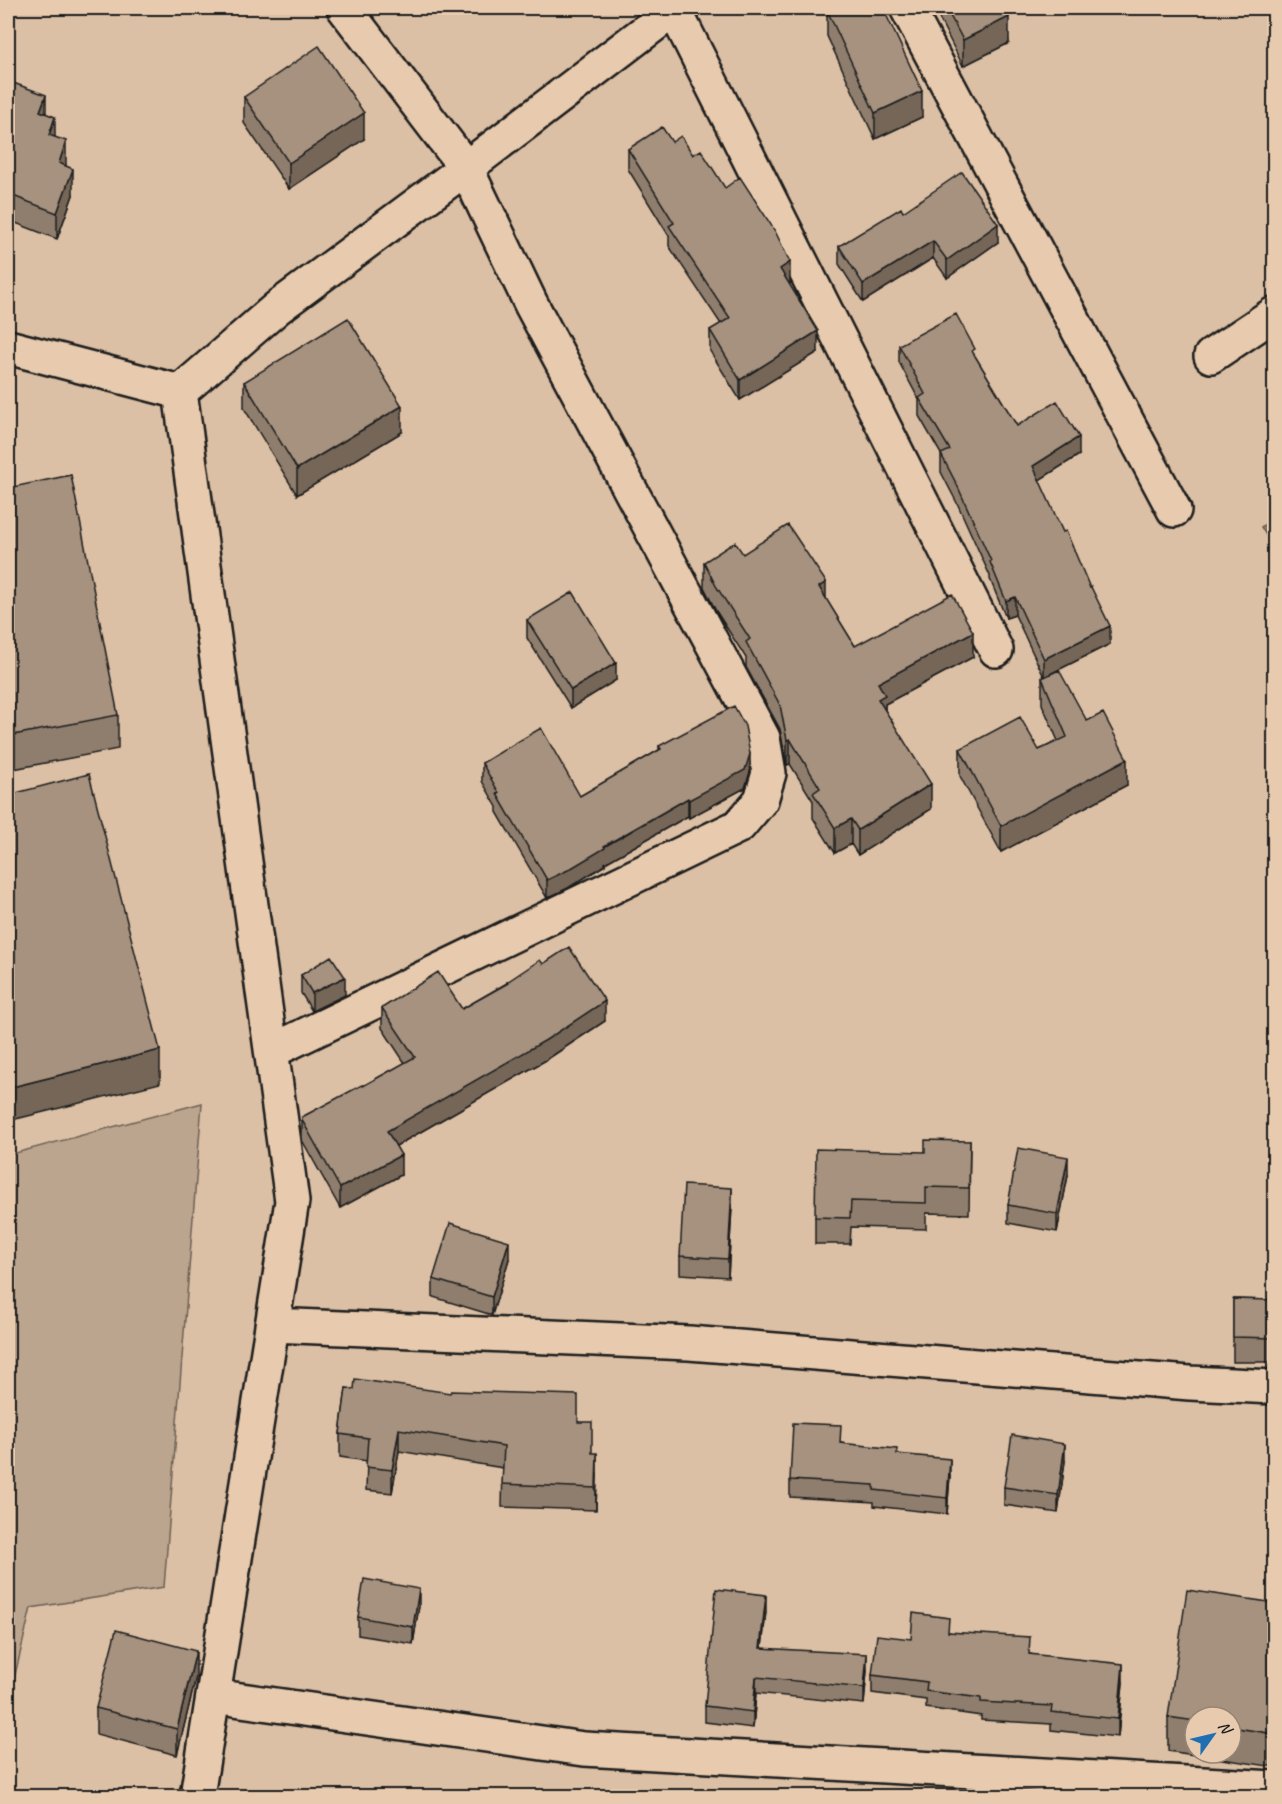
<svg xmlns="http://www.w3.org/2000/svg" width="1282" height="1804" font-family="Caveat,sans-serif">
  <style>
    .green { fill: #bca58e; stroke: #6c6055; stroke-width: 1.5 }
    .water { fill: #907e6f; stroke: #62574e; stroke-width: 1.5 }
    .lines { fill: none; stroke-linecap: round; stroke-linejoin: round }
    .minor-casing { stroke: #1c1c1c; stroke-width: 38 }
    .minor { stroke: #e8cbae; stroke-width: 33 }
    .wall { fill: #8f7e6d; stroke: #1c1c1c; stroke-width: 1.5; fill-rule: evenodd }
    .shaded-wall { fill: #746659; stroke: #1c1c1c; stroke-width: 1.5 }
    .building { fill: #a6927f; stroke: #1c1c1c; stroke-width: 1.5 }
  </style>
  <rect width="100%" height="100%" fill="#dcc0a5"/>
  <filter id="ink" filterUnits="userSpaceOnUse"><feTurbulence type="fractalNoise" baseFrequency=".0167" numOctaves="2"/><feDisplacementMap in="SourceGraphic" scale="12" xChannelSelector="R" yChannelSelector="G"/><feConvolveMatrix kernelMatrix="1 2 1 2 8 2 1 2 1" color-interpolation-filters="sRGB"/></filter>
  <g filter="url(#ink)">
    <path class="green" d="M202,1103L164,1587L31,1608L8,1704V1155Z"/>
    <path class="water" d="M1274,518V548L1261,527Z"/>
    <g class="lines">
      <g class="minor-casing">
        <path id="minor" d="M907,8L1174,510
          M674,9L996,650
          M8,347L180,392
          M1211,356L1274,314
          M272,1051L739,826L761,800L769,773L763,738L531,304L466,168L344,8
          M272,1325L689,1343L1190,1383L1274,1387
          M213,1696L584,1749L1274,1788
          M197,1796L292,1201L180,392L277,308L466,168L676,8"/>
      </g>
      <use href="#minor" class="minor"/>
    </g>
    <path class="wall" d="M934,8H1004L1009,43L963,66Z
      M827,10L922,117L875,139L827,36Z
      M8,81L46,114L66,166L73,195L57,239L8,220Z
      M244,97L364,139L289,189L244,123Z
      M672,142L693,155L725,188L790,283H789L818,352L740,400L710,351V330L721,324L669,246V236L628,169V149Z
      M903,212L998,242L947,278L933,258L863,302L839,264V246Z
      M899,345L975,356L1017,426L1079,455L1039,480L1110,644L1044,677L1015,615L1006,618L990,579V576L958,505L941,472V454L919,416V400L899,362Z
      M1275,346V395L1273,393V347Z
      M244,382L402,432L297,495L244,408Z
      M8,488L118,715V749L8,770Z
      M743,554L826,599L855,646L973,657L885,704V710L931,809L858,855L851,844L835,853L813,818V801L790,764L787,765L780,729L746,667V658L716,611L704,587V562Z
      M527,620L616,680L571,708L527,638Z
      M1042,678L1087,721L1127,785L1001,852L960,776V749L1039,750L1058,741L1042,704Z
      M659,746L750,772L745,788L689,818L688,816L605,863V865L568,888L547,898L497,812V807L482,781V763L580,796L659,750Z
      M543,964L605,1021L546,1060L396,1146L401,1175L340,1208L302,1140V1117L363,1086L405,1063L382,1028V1008L462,1009L507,983V982Z
      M301,975L345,995L312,1011L301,993Z
      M970,1141L969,1214L926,1213V1229L851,1227L850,1244H815V1217L925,1152Z
      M1068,1175L1057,1232L1008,1223V1205Z
      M732,1206L728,1277L680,1274V1256Z
      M509,1259L492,1315L433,1297V1279Z
      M1275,1273V1362H1233V1299L1270,1300Z
      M346,1388L578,1422L592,1453L597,1475L596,1510L502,1507L503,1468L399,1451L392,1493L366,1490L367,1461L340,1457V1434Z
      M841,1443L897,1454L950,1475L947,1514L874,1506V1502L790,1497V1480Z
      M1065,1461L1058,1513L1004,1505V1487Z
      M1275,1603V1767L1168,1751V1717ZM1195,1717H1231V1753H1195Z
      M419,1606L413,1644L358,1635V1617Z
      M766,1611L762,1648L867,1670L864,1704L756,1693L753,1728L705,1722V1706Z
      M949,1632L1030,1654L1123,1682L1118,1737L1051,1730V1724L981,1720V1716L926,1708V1700L872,1693V1675L911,1639Z
      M196,1677L177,1755L96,1734V1708Z"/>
    <path class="shaded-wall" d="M1009,17V43L963,66V40Z
      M922,91V117L875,139V113Z
      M46,95V121L40,111Z
      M364,113V139L289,189V163Z
      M55,117V143L49,135Z
      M66,141V167L59,163Z
      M73,169V195L57,239V213Z
      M998,224V242L947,278V260Z
      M933,241V258L863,302V284Z
      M790,262V283L780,289V269Z
      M818,331V352L740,400V380Z
      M402,406V432L297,495V469Z
      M1079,437V455L1033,484V466Z
      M826,582V607L819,587Z
      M1015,597V615L1006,618V601Z
      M1110,626V644L1044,677V659Z
      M973,632V657L885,704V719L878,724V683Z
      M616,663V680L571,708V690Z
      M790,739V764L787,765V740Z
      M750,754V772L745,788L689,818V800Z
      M1127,759V785L1001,852V826Z
      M931,784V809L858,855V830Z
      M688,798V816L605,863V865L568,888L547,898V880Z
      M851,819V844L835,853V828Z
      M345,977V995L312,1011V993Z
      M605,1001V1021L546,1060L387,1151V1131Z
      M160,1050V1083L8,1121V1088Z
      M401,1155V1175L340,1208V1188Z
      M1068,1157V1175L1057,1232V1214Z
      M732,1188V1206L728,1277V1259Z
      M509,1241V1259L492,1315V1297Z
      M399,1429V1451L392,1493V1470Z
      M1065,1444V1461L1058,1513V1495Z
      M597,1453V1475L596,1510V1488Z
      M950,1459V1475L947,1514V1498Z
      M419,1589V1606L413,1644V1627Z
      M766,1595V1611L760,1664V1648Z
      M196,1651V1677L177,1755V1729Z
      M867,1654V1670L864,1704V1688Z
      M1123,1664V1682L1118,1737V1719Z
      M756,1677V1693L753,1728V1712Z"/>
    <path class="building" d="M832,8H883L922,91L875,113L827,10Z
      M946,8H1004L1009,17L963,40Z
      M319,46L364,113L289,163L244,97Z
      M8,81L46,95L40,111L55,117L49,135L66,141L59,163L73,169L57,213L8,194Z
      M662,127L672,142L681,136L693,155L701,150L725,188L740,177L775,231L790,262L780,269L818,331L740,380L710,330L730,318L669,226L674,223L628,149Z
      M962,172L998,224L947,260L933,241L863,284L839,246L901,208L903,212Z
      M956,314L975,349L972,351L1017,426L1057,401L1079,437L1033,466L1063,532L1066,531L1090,588L1091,587L1110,626L1044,659L1015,597L1006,601L990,562L991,561L958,487L941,454L950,450L919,398L925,394L899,345Z
      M348,318L402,406L297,469L244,382Z
      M71,475L118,715L8,736V488Z
      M788,525L826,582L819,587L855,646L952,594L973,632L878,683L885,695L878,699L931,784L858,830L851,819L835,828L813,793L820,788L790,739L787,740L780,705L746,642L750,639L716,586L704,562L735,542L743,554Z
      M573,592L616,663L571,690L527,620Z
      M1059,670L1087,721L1103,713L1127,759L1001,826L960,749L1020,717L1039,750L1067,737L1042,678Z
      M734,706L745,726L750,754L745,770L689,800L688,798L604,846L605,848L568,870L547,880L497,794L499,793L482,763L541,728L580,796L661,749L659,746Z
      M89,774L160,1050L8,1088V795Z
      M569,947L605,1001L546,1040L387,1131L401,1155L340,1188L302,1120V1117L362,1085L363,1086L415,1057L382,1008L438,972L462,1009L508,983L507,982L540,960L543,964Z
      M331,956L345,977L312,993L301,975Z
      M925,1140L970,1141L969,1188L926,1187V1203L851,1201L850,1218L815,1217L816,1149L925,1152Z
      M1018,1148L1068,1157L1057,1214L1008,1205Z
      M684,1185L732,1188L728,1259L680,1256Z
      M450,1223L509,1241L492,1297L433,1279Z
      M1273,1273H1275V1338L1233,1337V1299L1270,1300Z
      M355,1379L450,1393L451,1391L578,1395V1422H592V1453H597L596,1488L502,1484L504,1446L399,1429L392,1470L366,1467L368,1438L340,1434L346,1388L354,1389Z
      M793,1423L841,1425L840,1443L897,1449V1454L950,1459L947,1498L874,1490V1485L790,1480Z
      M1012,1435L1065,1444L1058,1495L1004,1487Z
      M364,1579L419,1589L413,1627L358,1617Z
      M716,1589L766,1595L760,1648L867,1654L864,1688L756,1677L753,1712L705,1706Z
      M1187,1590L1275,1603V1734L1231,1727V1717H1195V1721L1168,1717Z
      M913,1613L949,1618L948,1632L1030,1637L1029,1654L1123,1664L1118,1719L1051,1712L1052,1706L981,1702V1698L926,1691L927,1682L872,1675L877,1635L911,1639Z
      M116,1630L196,1651L177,1729L96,1708Z
      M584,1794L618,1797H584Z"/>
  </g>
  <rect width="1282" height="1804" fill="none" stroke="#e8cbae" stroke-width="30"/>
  <rect x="15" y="15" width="1252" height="1774" fill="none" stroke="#1c1c1c" stroke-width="2" filter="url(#ink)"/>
  <g transform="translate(1213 1735) rotate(56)"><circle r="28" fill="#e8cbae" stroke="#968574" stroke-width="1.5"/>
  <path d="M0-4.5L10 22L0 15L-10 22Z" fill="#1f6fb2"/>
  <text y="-9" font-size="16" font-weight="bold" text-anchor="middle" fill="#1c1c1c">N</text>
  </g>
</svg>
